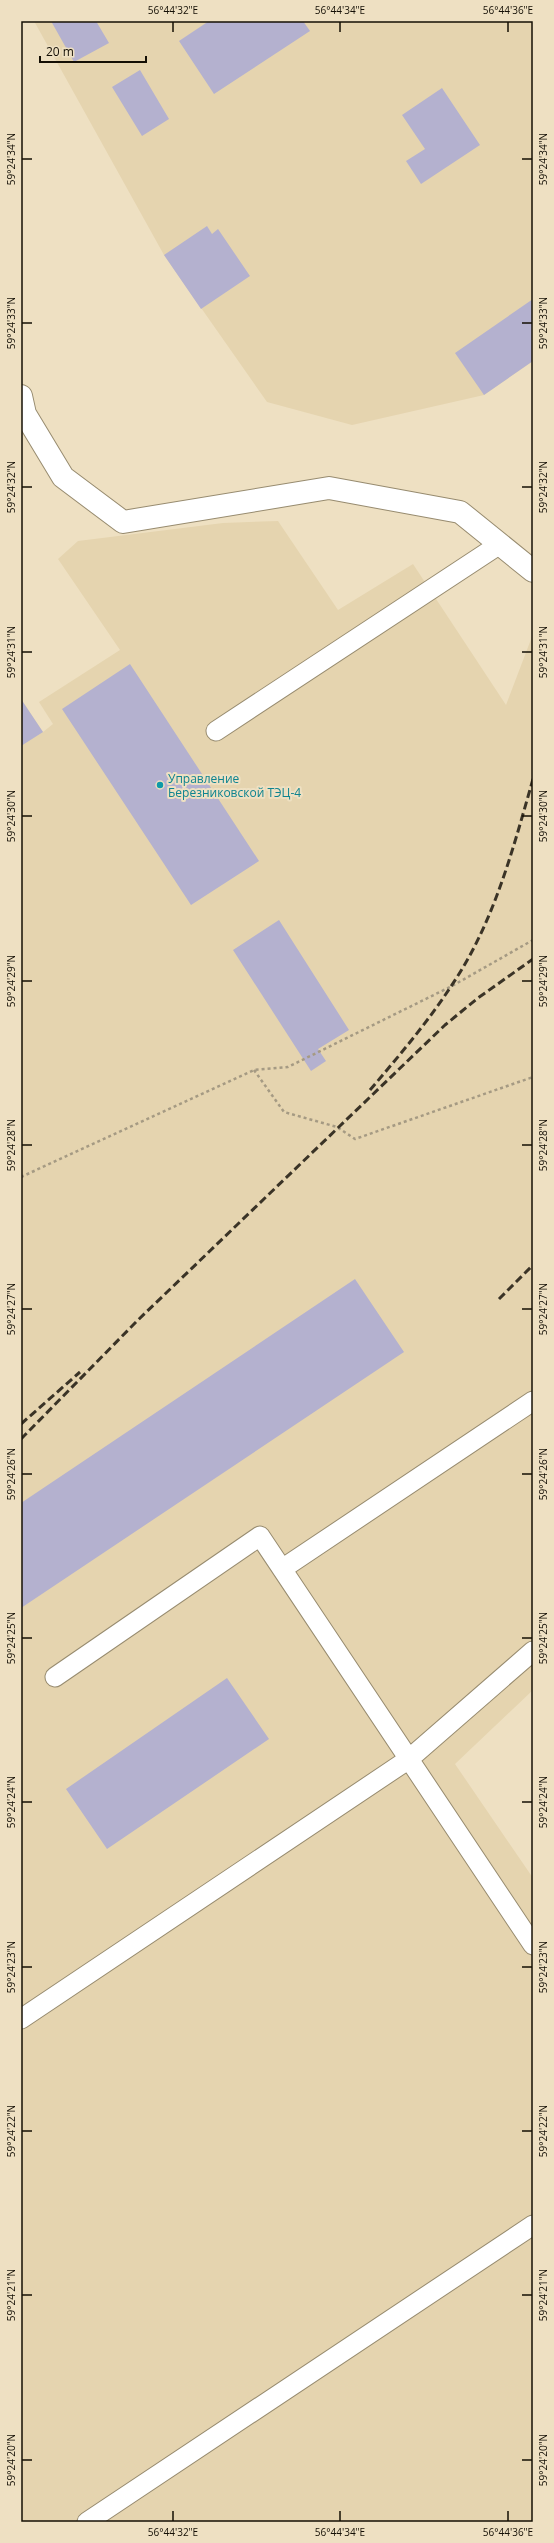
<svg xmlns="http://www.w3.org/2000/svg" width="554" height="2543" font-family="'Open Sans',sans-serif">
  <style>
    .built { fill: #e5d4af }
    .building { fill: #b4b1cf }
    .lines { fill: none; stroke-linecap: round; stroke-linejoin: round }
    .lane-casing { stroke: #978b6f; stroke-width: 21 }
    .street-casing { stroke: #978b6f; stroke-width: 24 }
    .path { stroke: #a59a83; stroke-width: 2.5; stroke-dasharray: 3 3; stroke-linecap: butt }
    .lane { stroke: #fff; stroke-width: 19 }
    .street { stroke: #fff; stroke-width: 22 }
    .rail { stroke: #3a3326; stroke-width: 3; stroke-dasharray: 8 4; stroke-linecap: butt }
    .ticks { fill: none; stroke: #140f05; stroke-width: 1.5 }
    .culture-dot { fill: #0f9aa8; stroke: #eee0c2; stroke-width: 1.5 }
    .labels { text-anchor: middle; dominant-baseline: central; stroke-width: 4; stroke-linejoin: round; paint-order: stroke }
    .culture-label { font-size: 12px; fill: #0d838f; stroke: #eee0c2; text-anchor: start }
    .neatline { fill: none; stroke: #140f05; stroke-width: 1.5 }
    .ticks-label { font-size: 10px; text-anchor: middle; fill: #140f05 }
  </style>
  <rect width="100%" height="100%" fill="#eee0c2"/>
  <path class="built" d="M34,21H533V361L484,395L352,425L267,402L164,255Z
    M278,521L338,610L413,564L506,705L533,634V1690L455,1764L533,1878V2522H21V699L43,732L53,724L39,702L120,650L58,559L78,541L223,523Z"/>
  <path class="building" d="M51,21H96L109,43L74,62Z
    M209,21H303L310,31L214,94L179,41Z
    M140,70L169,119L142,136L112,87Z
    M442,88L480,145L421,184L406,161L425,149L402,115Z
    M207,226L212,234L218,229L250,276L201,309L164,255Z
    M533,299V361L484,395L455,353Z
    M130,664L259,861L191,905L62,709Z
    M21,699L43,732L21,746Z
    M279,920L349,1030L318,1049L326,1061L311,1071L233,950Z
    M355,1279L404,1352L21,1608V1503Z
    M227,1678L269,1739L107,1849L66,1789Z"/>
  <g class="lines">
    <g class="lane-casing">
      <path id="lane" d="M216,731L500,544
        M282,1569L533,1401
        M55,1677L260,1536L533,1945
        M21,2019L409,1759L533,1651
        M87,2522L533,2225"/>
    </g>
    <g class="street-casing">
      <path id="street" d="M21,396L25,414L63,477L123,522L329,488L460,512L533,571"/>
    </g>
    <path class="path" d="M254,1070L284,1112L337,1127L355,1139L533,1077
      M21,1177L254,1070L288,1067L452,986L533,940"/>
    <use href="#lane" class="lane"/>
    <use href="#street" class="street"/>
    <path class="rail" d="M370,1090C404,1050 438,1010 465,964C498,907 515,842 533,779
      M499,1299L533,1265
      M21,1424L80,1372
      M21,1439L138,1320L445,1025L478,998L533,959"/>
  </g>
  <path class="ticks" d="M173,22V32M340,22V32M508,22V32M22,159H32M522,159H532M22,323H32M522,323H532M22,487H32M522,487H532M22,652H32M522,652H532M22,816H32M522,816H532M22,981H32M522,981H532M22,1145H32M522,1145H532M22,1309H32M522,1309H532M22,1474H32M522,1474H532M22,1638H32M522,1638H532M22,1802H32M522,1802H532M22,1967H32M522,1967H532M22,2131H32M522,2131H532M22,2295H32M522,2295H532M22,2460H32M522,2460H532M173,2511V2521M340,2511V2521M508,2511V2521"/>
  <circle class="culture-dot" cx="160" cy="785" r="4"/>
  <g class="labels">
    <g class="culture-label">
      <text x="168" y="778">Управление<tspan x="168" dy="14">Березниковской ТЭЦ-4</tspan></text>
    </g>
  </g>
  <rect width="554" height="2543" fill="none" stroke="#eee0c2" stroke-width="44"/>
  <path d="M40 56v6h106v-6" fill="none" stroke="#140f05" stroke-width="2"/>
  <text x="46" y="56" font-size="12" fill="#140f05" stroke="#eee0c2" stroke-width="3" paint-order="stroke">20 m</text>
  <rect x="22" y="22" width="510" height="2499" class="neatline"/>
  <g class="ticks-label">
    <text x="173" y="14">56°44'32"E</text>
    <text x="340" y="14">56°44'34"E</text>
    <text x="508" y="14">56°44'36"E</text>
    <text transform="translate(11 159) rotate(-90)" y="4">59°24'34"N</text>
    <text transform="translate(543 159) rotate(-90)" y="4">59°24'34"N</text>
    <text transform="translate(11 323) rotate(-90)" y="4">59°24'33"N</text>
    <text transform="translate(543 323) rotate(-90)" y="4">59°24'33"N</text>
    <text transform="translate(11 487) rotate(-90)" y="4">59°24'32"N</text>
    <text transform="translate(543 487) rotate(-90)" y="4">59°24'32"N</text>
    <text transform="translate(11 652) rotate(-90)" y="4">59°24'31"N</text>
    <text transform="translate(543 652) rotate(-90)" y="4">59°24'31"N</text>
    <text transform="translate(11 816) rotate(-90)" y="4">59°24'30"N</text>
    <text transform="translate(543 816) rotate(-90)" y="4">59°24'30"N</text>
    <text transform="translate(11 981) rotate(-90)" y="4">59°24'29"N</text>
    <text transform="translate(543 981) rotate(-90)" y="4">59°24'29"N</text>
    <text transform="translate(11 1145) rotate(-90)" y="4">59°24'28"N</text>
    <text transform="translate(543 1145) rotate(-90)" y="4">59°24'28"N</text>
    <text transform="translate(11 1309) rotate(-90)" y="4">59°24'27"N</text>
    <text transform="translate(543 1309) rotate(-90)" y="4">59°24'27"N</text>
    <text transform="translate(11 1474) rotate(-90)" y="4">59°24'26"N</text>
    <text transform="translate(543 1474) rotate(-90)" y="4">59°24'26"N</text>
    <text transform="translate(11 1638) rotate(-90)" y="4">59°24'25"N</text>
    <text transform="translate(543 1638) rotate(-90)" y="4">59°24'25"N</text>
    <text transform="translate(11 1802) rotate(-90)" y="4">59°24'24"N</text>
    <text transform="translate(543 1802) rotate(-90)" y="4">59°24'24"N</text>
    <text transform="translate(11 1967) rotate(-90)" y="4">59°24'23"N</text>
    <text transform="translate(543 1967) rotate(-90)" y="4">59°24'23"N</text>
    <text transform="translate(11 2131) rotate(-90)" y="4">59°24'22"N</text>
    <text transform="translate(543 2131) rotate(-90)" y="4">59°24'22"N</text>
    <text transform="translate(11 2295) rotate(-90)" y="4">59°24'21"N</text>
    <text transform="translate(543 2295) rotate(-90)" y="4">59°24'21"N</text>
    <text transform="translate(11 2460) rotate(-90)" y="4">59°24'20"N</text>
    <text transform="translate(543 2460) rotate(-90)" y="4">59°24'20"N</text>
    <text x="173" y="2536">56°44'32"E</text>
    <text x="340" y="2536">56°44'34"E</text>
    <text x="508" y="2536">56°44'36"E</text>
  </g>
</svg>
